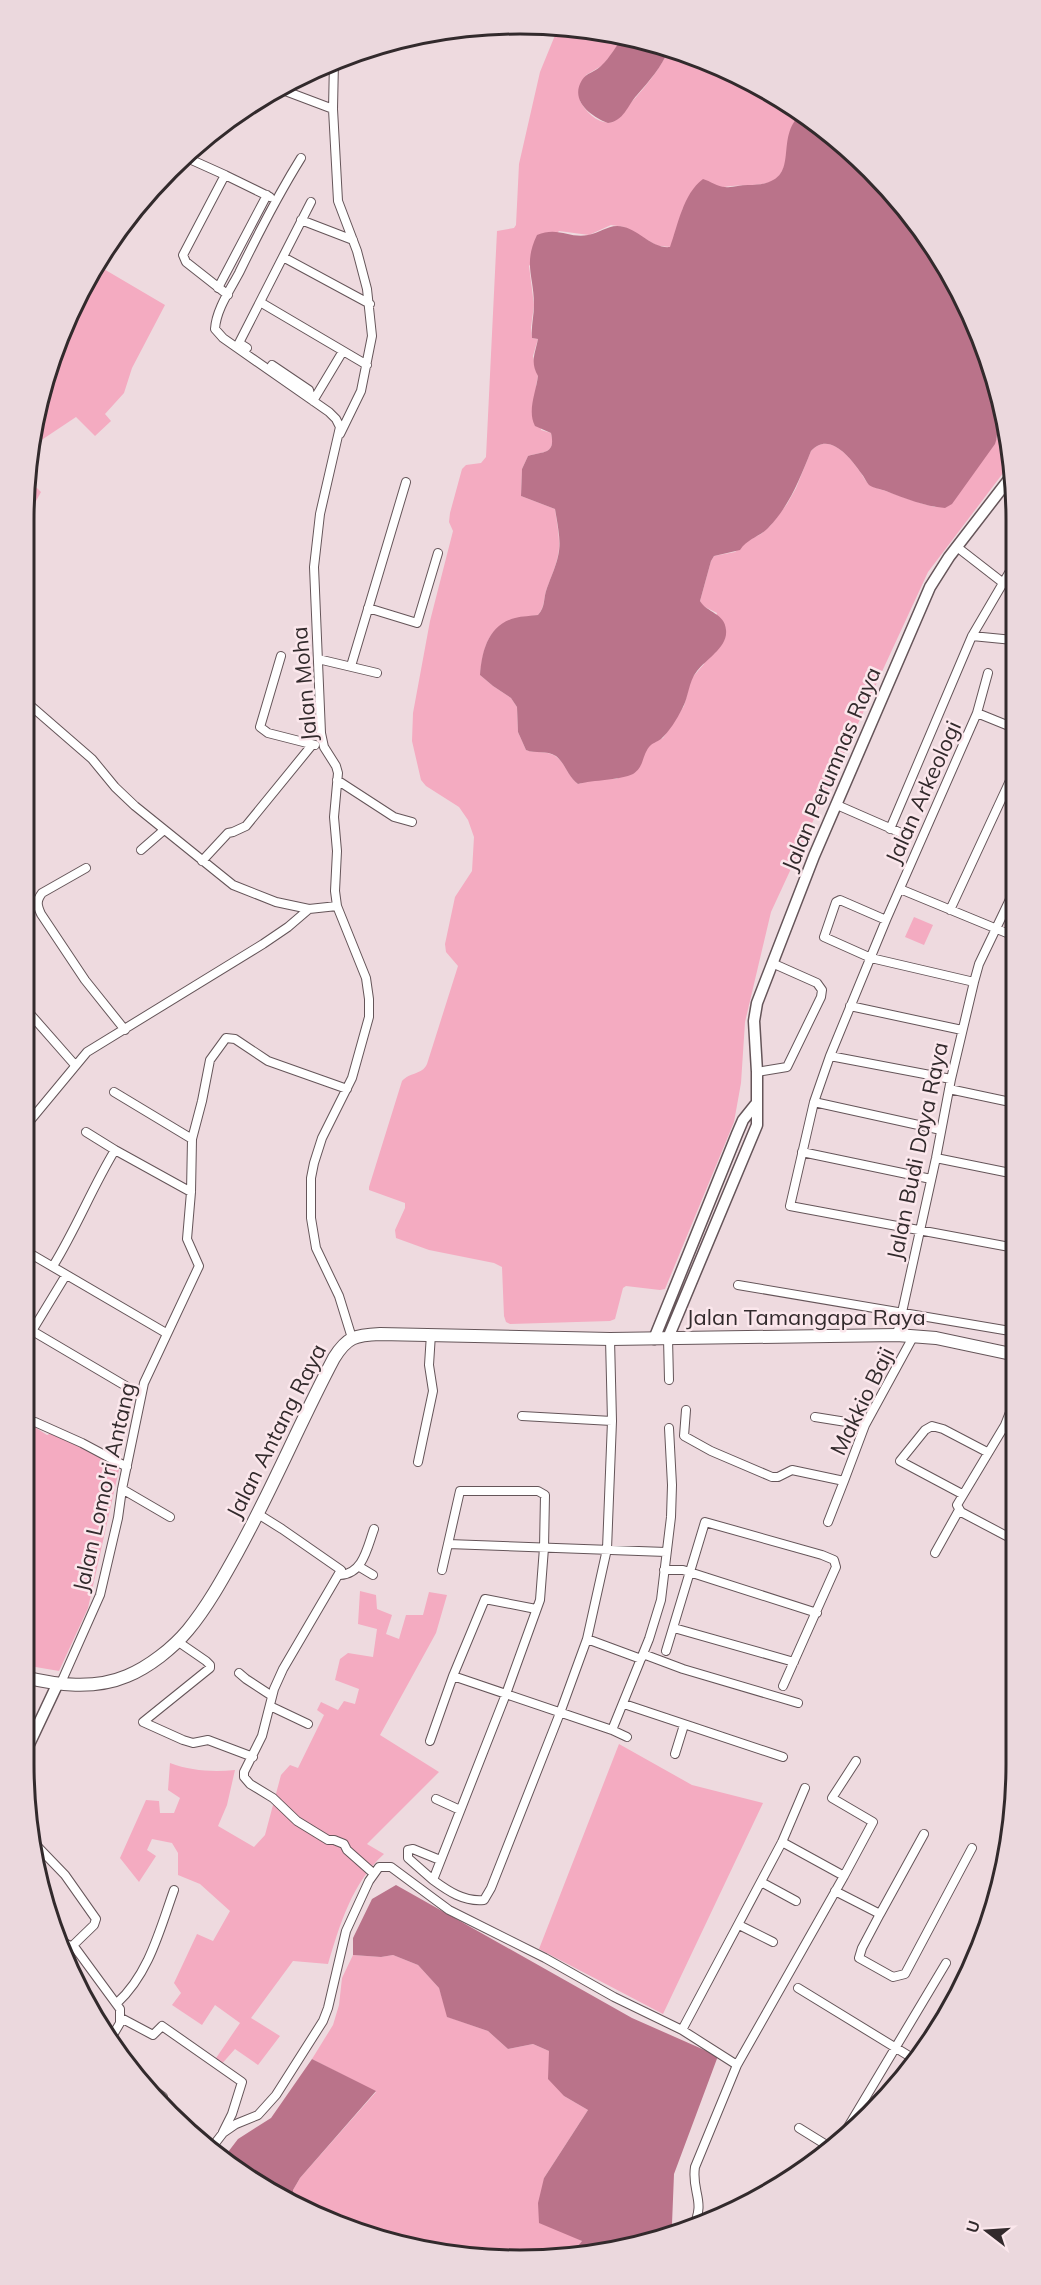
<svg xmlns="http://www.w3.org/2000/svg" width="1041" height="2285" font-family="Mulish,sans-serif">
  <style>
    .green { fill: #f4abc1 }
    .water { fill: #ba738a }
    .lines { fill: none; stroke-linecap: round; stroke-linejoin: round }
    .street-casing { stroke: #655559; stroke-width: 10 }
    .secondary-casing { stroke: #655559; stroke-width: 13 }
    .primary-casing { stroke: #655559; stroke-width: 14 }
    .street { stroke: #fff; stroke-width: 8 }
    .secondary { stroke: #fff; stroke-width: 10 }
    .primary { stroke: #fff; stroke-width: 12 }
    .labels { text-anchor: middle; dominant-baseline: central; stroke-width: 5; stroke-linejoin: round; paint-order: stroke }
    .street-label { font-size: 22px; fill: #322a2c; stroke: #fbe7ec }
    .rim { fill: none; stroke: #322a2c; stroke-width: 3 }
  </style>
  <rect width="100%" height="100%" fill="#eedadf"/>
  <path class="green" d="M558,28L625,36L603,65L586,75L580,101C587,113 598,125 613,122C634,99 656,78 669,49L710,62L801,114C781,132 794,160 778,177C768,189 735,183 720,188C708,193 695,202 683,208L671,247L658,246L624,227L611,225L589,235L559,231L529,266L534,305L531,327L532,338L538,339L533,356L538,376L536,386L541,430L551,433C556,455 543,451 528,456L522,469L521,496L555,509C561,549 562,550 547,588C543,598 546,605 538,615C495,621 485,631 480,675L493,686L511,698L517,707L518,732L526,750C534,753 543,751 551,754C564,758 567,776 578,784L597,779H617L652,743L663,738L684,706L691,679L704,664L717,613L703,606L700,601L711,561L714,556L735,552L745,542L761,534L770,526L787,504L796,488L811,451C829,431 850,457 861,473C863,476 866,482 869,484C873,488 881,489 886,491C903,497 918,503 935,507L997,438L995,407L997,397L1013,460L928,572L771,912L745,1022L741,1083L734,1122L665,1289L660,1290L626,1286L623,1288L615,1319L610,1321L510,1324L506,1322L504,1316L502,1267L494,1263L429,1250L396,1238L395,1230L405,1208V1203L369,1190V1187L402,1081C410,1072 422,1075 427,1064L458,966L446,952L445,944L455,897L472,871L474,837L468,820L459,807L426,786L421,780L412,741L413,713L430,621L453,531L449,522L450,513L462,469L466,465L481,463L486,457L497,231L514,228L516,225L519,164L540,72Z
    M97,265L165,305L132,368L124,393L105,414L111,421L95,436L76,417L31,447L33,424L62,331Z
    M28,479L41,492L24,523V520Z
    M914,917L933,925L924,945L905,937Z
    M24,1422L30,1424L47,1435L57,1431L120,1465L88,1608L59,1671L24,1665Z
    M360,1591L376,1595L377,1609L392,1615L386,1634L399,1639L406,1615H423L429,1592L447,1595L436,1633L380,1735L439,1772L367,1844L384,1854C352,1883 340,1924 328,1964L293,1961L251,2018L280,2036L258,2065L235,2049L219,2067L214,2061L240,2023L215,2005L202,2025L172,2005L181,1993L174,1983L197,1934L213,1941L230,1911L200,1884L178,1875V1853L172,1843L152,1839L147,1850L156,1856L139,1882L120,1858L146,1800L159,1801L160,1813H174L180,1798L168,1790L170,1763C191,1771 213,1772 235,1770L227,1805L218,1826L254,1847L265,1835L281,1775L290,1765L298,1768L324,1715L317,1710L321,1702L338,1710L344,1701L355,1704L359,1689L335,1680L340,1659L348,1653L373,1657L377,1629L358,1624Z
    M619,1744L692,1785L763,1803L663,2014L539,1949Z
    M353,1955L381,1957L393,1955L418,1965L439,1988L448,2017L488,2031L508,2049L533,2044L549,2051L564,2096L588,2110L544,2178L565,2232L582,2241L570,2256L424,2252L294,2203L293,2190L300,2178L376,2092L312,2059L333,2025L339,2005L342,1978Z"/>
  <path class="water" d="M625,36L669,49C661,68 650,80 637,95C627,106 624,121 608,123C592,117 569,101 582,80C586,73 595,72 601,66C610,58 616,45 625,36Z
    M801,114L822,126L914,218L979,330L997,397C992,412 1001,428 995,444L952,504L945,508C924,506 906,499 886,491C881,489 873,488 869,485C866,482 864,476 861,473C850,457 829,431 811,451C800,478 790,505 769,527C760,537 748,538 740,550L714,556L711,561L700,601C707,613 725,613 726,630C728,647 706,659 697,671C688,682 689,697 682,709C677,719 669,732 661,739C657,742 652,743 649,747C642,756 644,767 633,774C621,780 593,780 578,784C568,777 565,763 556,756C547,750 535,754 526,750L518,732L517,707L511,698L493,686L480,675C482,651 488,625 515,618C522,616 531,616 538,615C546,606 543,598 547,588C562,550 562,549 555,509L521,496L522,469L528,456C543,451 556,455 551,433L535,426C527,411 536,392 538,376C530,362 535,354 538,339L532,338C531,326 534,316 534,305C534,276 523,264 537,235C558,226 570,239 588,235C602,233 609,223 624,227C640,231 653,249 670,247C678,225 683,194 703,179C710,181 718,187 725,187C732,188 740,185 748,185C807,185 771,140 801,114Z
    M396,1885L632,2018L718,2056L674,2174L672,2224L667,2238L586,2257L570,2256L582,2241L539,2223L538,2203L544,2178L588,2110L564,2096L548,2079L549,2051L533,2044L508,2049L488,2031L447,2017L439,1988L418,1965L393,1955L381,1957L353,1955V1938L372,1899Z
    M312,2059L376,2091L300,2178L293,2190L294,2203L273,2195L225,2156L238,2139L271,2118Z"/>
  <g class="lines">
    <g class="street-casing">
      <path id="street" d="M334,61L333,109L338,201L357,251L367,289L372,336L361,391L340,434
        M280,89L333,109
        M185,157L225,175L183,255L186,262L228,295
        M301,158C278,195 258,234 239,273C230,290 216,310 215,329L223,338L329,412L336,419L340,427L320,514L314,567L321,733L324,747L336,766L338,773L334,817L337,851L335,891L337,906L366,978L369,999V1017L352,1078L322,1138L314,1163L311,1178V1218L316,1248L339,1296L352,1338
        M225,175L270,197
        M301,220L353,240
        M283,257L370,304
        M218,288L267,195
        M260,302L367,365
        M247,348L239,343L311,202
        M272,365L309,390L311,399
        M313,401L343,351
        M957,547L1002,582L1013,585
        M368,608L417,623L438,553
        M972,636L1013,640
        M281,656L260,727L268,733L315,745
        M318,659L377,673
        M351,666L406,482
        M24,700L92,759L115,787L135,806L233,885L276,902L309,909
        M977,713L988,673
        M1014,728L977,713L886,920L830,1056L814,1102L790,1206L1015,1248
        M337,780L394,817L412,822
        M837,805L908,836
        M890,829L972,636L1013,566
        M141,850L164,830
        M202,861L228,833L233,832L246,826L312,745
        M86,868L42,893C36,901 37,905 41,914L85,980L125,1030
        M900,889L1014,936
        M950,910L1014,772
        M886,920L840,900L836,902L824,937L871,958L974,982
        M850,1006L962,1030
        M24,1007L75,1065
        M830,1056L951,1079
        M757,1072L787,1067L821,997L822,990L817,983L772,963
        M949,1089L1015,1103
        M814,1102L941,1130
        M24,1128L87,1052L263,944L288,927L309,909L337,906
        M86,1132L115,1150L191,1192
        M192,1139L202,1101L210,1060L226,1038L235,1039L268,1061L347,1089
        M802,1152L931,1179
        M936,1158L1015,1174
        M24,1250L166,1333
        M53,1266C76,1229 92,1188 115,1150
        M738,1285L1016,1332
        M24,1326L141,1395
        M32,1331L66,1275
        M897,1335L936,1158L951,1079L974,982L979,964L1014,891
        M668,1338L669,1380
        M1016,1397L1005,1425L957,1505L961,1512L1016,1541
        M686,1410L684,1436L711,1451L772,1477H778L792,1470L844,1481L828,1522
        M522,1416L612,1421
        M815,1417L865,1425
        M35,1422L82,1443L127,1467
        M418,1462L433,1391L429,1365L431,1334
        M844,1481L865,1425L913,1337
        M122,1489L170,1517
        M962,1494L900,1461L925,1430L932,1426L943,1429L987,1452
        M258,1514L282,1529L341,1570L283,1669L274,1689L262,1736L244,1772V1777L250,1784L273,1798L297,1821L328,1840H334L344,1844L347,1850L373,1873
        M448,1544L460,1491H538L545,1495L544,1548L540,1600L506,1694L433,1880C448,1891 464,1902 484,1900L491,1888L560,1713L587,1639L607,1549L612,1421L610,1339
        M935,1553L959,1510
        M358,1566L373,1575
        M442,1570L448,1544L666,1552
        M664,1570H683L817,1613
        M340,1575C363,1574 367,1548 374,1529
        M674,1628L794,1662
        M587,1639L641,1659
        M177,1641L206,1661L210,1665V1668L143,1722L183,1740L193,1743L208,1740L253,1757
        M666,1651L705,1522L822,1555L834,1560L836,1567L783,1686
        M643,1654L683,1669L798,1703
        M239,1673L246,1679L272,1696
        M453,1676L485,1599L536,1609
        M60,1685L100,1595L118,1518L122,1489L144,1383L199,1266L187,1239L191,1192L192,1139L114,1092
        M624,1704L783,1757
        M270,1706L308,1724
        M612,1730L627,1737
        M430,1741L453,1676L612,1730L649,1639L661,1600L671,1517L672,1485L669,1428
        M675,1754L684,1725
        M436,1799L460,1810
        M1009,1842L1007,1836L1011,1826
        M37,1846L65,1875L96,1919L94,1925L64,1954
        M844,1876L873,1822L832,1798L856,1761
        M433,1880L408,1858V1850L413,1849L440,1860
        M761,1882L796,1901
        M835,1891L880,1914L924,1834
        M880,1914L862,1948L859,1958L893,1977L905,1974L972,1848
        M739,1925L773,1942
        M57,1939L76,1949L120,2009V2023L110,2040
        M798,1988L914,2059
        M117,2003C149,1974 160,1929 174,1890
        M121,2018L153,2035L162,2026L242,2082L232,2114L223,2132
        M682,2030L782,1842L805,1788
        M138,2078L163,2097
        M799,2128L828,2146
        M845,2132L946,1963
        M213,2146L223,2133L236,2124L258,2115L276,2095L323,2021L328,2008L346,1931L369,1881L379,1867H391L449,1910L545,1958L614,1997L682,2030L737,2065
        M692,2229C707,2201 691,2193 695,2167L737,2065L844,1876L782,1842"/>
    </g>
    <g class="secondary-casing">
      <path id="secondary" d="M668,1338L757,1125V1072L754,1021L757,1003L814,856L930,587L949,557L1013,474
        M654,1339L737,1134L743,1120L755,1105
        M24,1755L57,1685"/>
    </g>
    <g class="primary-casing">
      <path id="primary" d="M24,1677C57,1685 94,1690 127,1676C149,1667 173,1648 188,1630C207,1607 222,1580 237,1553C272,1490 300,1422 334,1358C347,1337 355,1335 380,1334L610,1339L897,1335L936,1338L1016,1355"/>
    </g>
    <use href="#street" class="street"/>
    <use href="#secondary" class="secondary"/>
    <use href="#primary" class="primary"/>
  </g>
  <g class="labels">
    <g class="street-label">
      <text transform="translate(304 684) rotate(-95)">Jalan Moha</text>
      <text transform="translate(831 769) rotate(-67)">Jalan Perumnas Raya</text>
      <text transform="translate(923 792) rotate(-66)">Jalan Arkeologi</text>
      <text transform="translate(917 1151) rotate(-78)">Jalan Budi Daya Raya</text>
      <text x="806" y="1317">Jalan Tamangapa Raya</text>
      <text transform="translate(862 1401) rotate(-64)">Makkio Baji</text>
      <text transform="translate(276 1431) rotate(-63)">Jalan Antang Raya</text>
      <text transform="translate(104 1487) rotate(-77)">Jalan Lomo'ri Antang</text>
    </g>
  </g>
  <path d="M0 0H1041V2285H0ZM520 34H520A486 486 0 0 1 1006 520V1764A486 486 0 0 1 520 2250H520A486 486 0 0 1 34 1764V520A486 486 0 0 1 520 34Z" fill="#ebd8dd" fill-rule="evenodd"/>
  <path class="rim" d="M520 34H520A486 486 0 0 1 1006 520V1764A486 486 0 0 1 520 2250H520A486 486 0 0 1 34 1764V520A486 486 0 0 1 520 34Z"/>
  <g transform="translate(987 2231) rotate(287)" stroke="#fbe7ec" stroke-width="4.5" paint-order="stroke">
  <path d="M0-4.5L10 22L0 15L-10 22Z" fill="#322a2c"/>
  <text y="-9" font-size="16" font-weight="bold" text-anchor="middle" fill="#322a2c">U</text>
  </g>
</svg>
